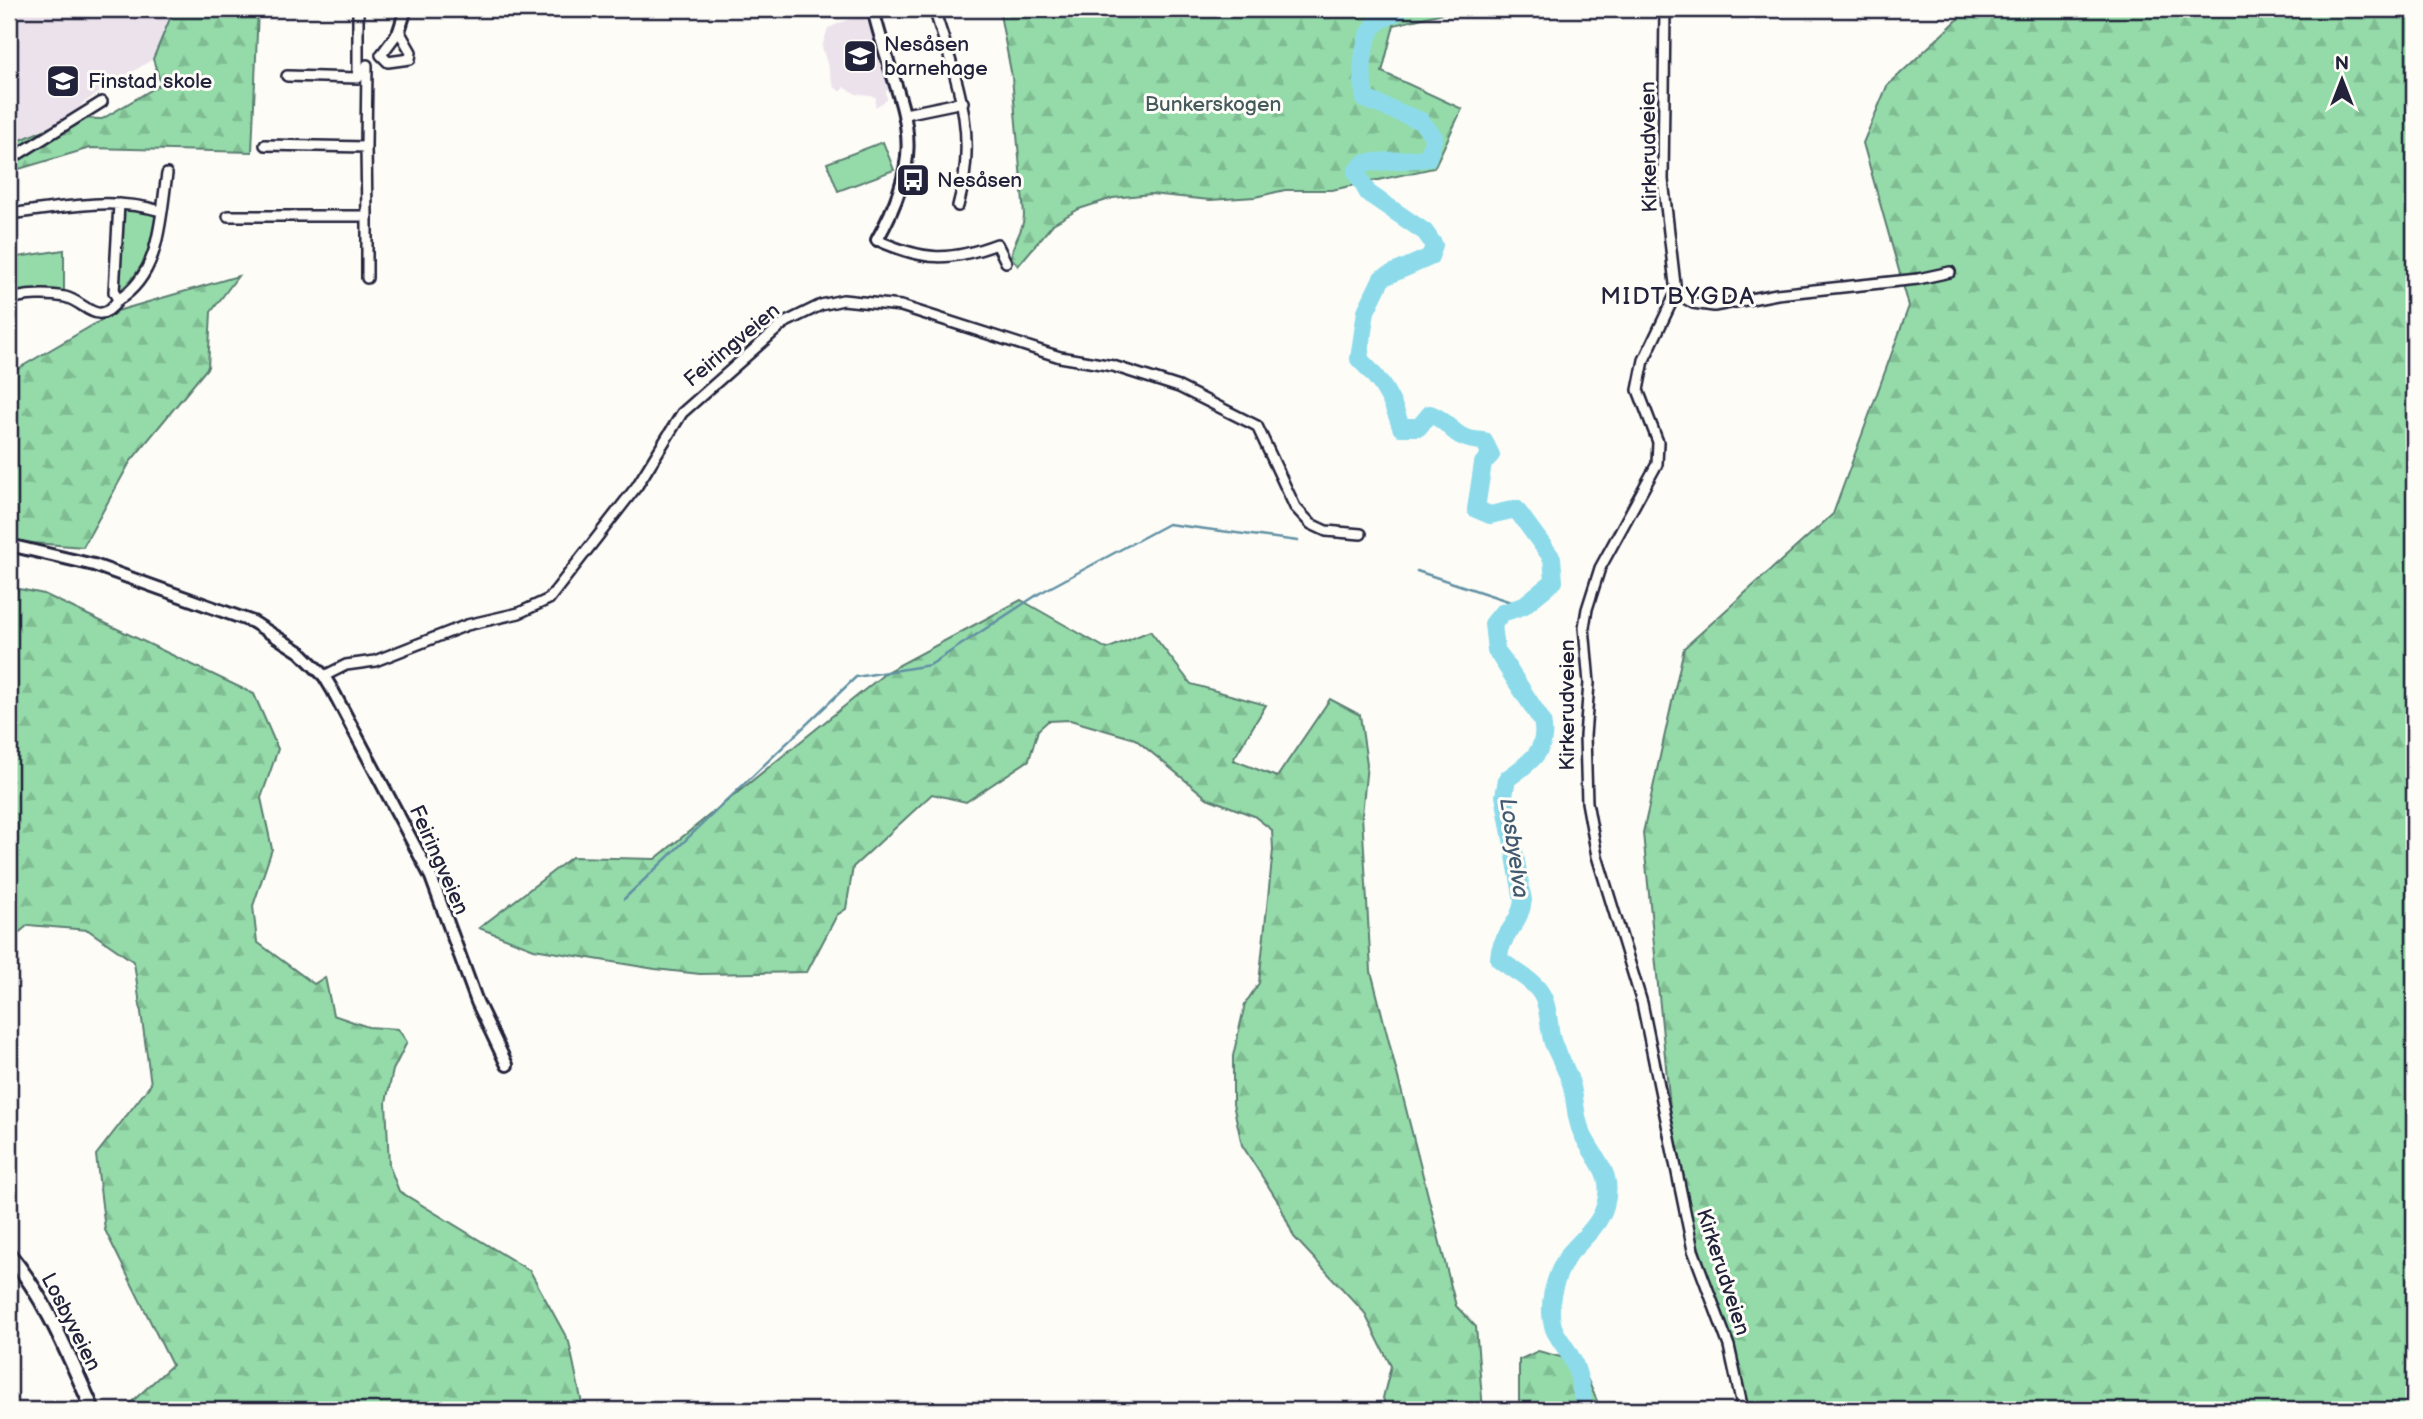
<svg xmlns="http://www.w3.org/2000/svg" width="2423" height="1419" font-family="'Balsamiq Sans',sans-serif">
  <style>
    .built { fill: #ece2ec }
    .green { fill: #94dba9; stroke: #5b7e72; stroke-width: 2 }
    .forest { fill: url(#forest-firs); stroke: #5b7e72; stroke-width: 2 }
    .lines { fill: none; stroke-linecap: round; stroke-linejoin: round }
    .stream { stroke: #6291a4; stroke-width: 2.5 }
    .river { stroke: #8ddbea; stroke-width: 18 }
    .minor-casing { stroke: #22223b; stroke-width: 14 }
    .tertiary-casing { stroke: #22223b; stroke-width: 16 }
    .secondary-casing { stroke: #22223b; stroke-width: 18 }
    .minor { stroke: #fdfcf7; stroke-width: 9 }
    .tertiary { stroke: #fdfcf7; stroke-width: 10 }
    .secondary { stroke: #fdfcf7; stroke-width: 12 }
    .labels { text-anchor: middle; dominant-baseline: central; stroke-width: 6; stroke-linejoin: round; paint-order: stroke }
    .poi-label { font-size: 21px; fill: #22223b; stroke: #fdfcf7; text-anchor: start }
    .park-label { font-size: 21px; fill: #445a5c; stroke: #fdfcf7 }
    .street-label { font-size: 21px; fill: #22223b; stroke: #fdfcf7 }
    .water-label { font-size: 23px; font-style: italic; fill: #425a70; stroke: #fdfcf7 }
    .quarter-label { font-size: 24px; letter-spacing: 2px; fill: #22223b; stroke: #fdfcf7 }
  </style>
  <defs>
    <pattern id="forest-firs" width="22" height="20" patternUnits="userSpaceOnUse" patternTransform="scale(1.75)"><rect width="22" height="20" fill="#94dba9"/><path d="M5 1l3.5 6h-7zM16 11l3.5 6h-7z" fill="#7fbc92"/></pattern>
  </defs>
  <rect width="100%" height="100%" fill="#fdfcf7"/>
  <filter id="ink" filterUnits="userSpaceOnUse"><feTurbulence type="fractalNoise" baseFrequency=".0143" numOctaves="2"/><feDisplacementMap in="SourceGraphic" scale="14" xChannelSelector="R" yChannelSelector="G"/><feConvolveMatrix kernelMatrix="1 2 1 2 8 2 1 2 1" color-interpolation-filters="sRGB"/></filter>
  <g filter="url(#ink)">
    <path class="built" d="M9,9H174L153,59L83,103L72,118L9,145Z
      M864,13L891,89L886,91L887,100L875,107L876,97L856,94L844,87L841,92L834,87L822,47L828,28Z"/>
    <path class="green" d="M883,142L894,170L838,191L827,163Z
      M123,207L158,213C153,246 145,269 119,292Z
      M64,250V293H15L17,257Z"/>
    <path class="forest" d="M174,9H258L252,152L90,148L9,172V145L72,118L102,119L161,84L153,59Z
      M999,9H1459L1394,25L1382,72L1462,109L1434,168L1332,190H1285L1255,197L1210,200L1151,194L1113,198L1079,209L1053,224L1018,266L1011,257C1013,241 1024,231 1024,215L1012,77Z
      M1969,9H2414V1410H1749L1677,1178L1643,833L1684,648L1833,514L1909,306L1863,143L1887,86Z
      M238,276L211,312L208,367L130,462L83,547L9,541V374L117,311Z
      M9,587L44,594L254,694L278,749L261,798L272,849L253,906L257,942L314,984L325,977L333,1015L368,1027L398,1029L407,1042L393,1070L386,1102L389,1165L399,1191L530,1271L569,1342L582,1404L590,1410H123L172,1365L105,1230L96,1155L151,1084L134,962L88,930L28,925L9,941Z
      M1021,600L1107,649L1150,631L1191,684L1266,705L1233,760L1277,777L1330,699L1360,715L1367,764L1362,815L1371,971L1456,1306L1476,1327L1483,1410H1387L1383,1398L1391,1366L1364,1312L1294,1237L1279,1203L1242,1145L1233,1104V1056L1245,1004L1259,983L1273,850L1272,830L1254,816L1207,798L1135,739L1070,720L1048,721L1038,730L1029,760L966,802L932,794L853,867L846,909L837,915L807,972L700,974L655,969L534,949L479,928L572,857L655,859L888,671Z
      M1538,1351L1580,1362L1601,1410H1519V1360Z"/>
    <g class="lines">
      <path class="stream" d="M1417,571L1523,606
        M624,899L856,677L930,665L1040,593L1168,524L1298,541"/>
      <path class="river" d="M1401,9C1394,15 1383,17 1377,23C1360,39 1361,78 1365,99L1421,121L1434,137L1428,158L1364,163L1356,172L1368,193L1425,232L1434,245L1430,257L1382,278L1366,311L1359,359C1381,380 1392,398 1401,427H1419L1430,414C1455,423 1448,439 1484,441L1491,455L1483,463L1476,509L1490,515L1516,509L1552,558L1554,581L1523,606L1502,613L1493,624L1496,650L1542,721C1549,751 1529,763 1507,779L1504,796L1523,900C1521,924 1499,936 1499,959C1513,971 1534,979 1543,997C1550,1011 1548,1029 1553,1043C1559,1058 1568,1070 1572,1087C1576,1103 1575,1118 1582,1133C1594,1160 1615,1172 1605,1206C1599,1226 1583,1238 1570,1253C1560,1266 1551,1290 1551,1307C1550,1334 1561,1337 1572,1359C1580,1375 1582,1393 1584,1410"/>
      <g class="minor-casing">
        <path id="minor" d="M934,9C956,79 979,131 958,206
          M1665,9L1663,180L1676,293L1644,360L1638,390L1658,442L1657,464L1600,568L1587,609L1584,627L1589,683L1585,736L1587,802L1597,856L1642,1003L1693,1250L1729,1346L1743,1410
          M399,31L411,52L410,59L388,62L381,55Z
          M287,76L358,78V9
          M905,114L963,102
          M265,145L366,147L367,65
          M9,160L102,102
          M9,214C60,208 110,196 161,211
          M228,216H367L366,147
          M367,216V278
          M877,240C924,261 949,262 997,244L1006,262
          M1676,293L1693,303L1714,306L1777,294L1918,279L1950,272
          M9,300C23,294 50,294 65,297C86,302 98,329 118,300L114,292L119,204
          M118,300C161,274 160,218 167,174
          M324,676L346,665L375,661L467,625L519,613L549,599L637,486L682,413L784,323L821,305L843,300L901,306L1060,357L1113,366L1179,387L1257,426L1295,507L1311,524L1326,531L1361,534"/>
      </g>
      <g class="tertiary-casing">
        <path id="tertiary" d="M873,9C897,110 935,136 877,240
          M399,31L406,9
          M9,545L94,565L253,622L300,652L324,676L333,691L431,877L477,1002L507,1065"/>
      </g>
      <g class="secondary-casing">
        <path id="secondary" d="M9,1254C47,1300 69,1357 93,1410"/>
      </g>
      <use href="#minor" class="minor"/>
      <use href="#tertiary" class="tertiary"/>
      <use href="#secondary" class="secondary"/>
    </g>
  </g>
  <defs>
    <g id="school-square" transform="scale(1.75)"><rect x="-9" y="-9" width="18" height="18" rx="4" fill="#22223b" stroke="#fdfcf7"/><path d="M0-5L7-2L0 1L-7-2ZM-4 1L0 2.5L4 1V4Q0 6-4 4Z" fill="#fff"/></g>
    <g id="bus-square" transform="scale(1.75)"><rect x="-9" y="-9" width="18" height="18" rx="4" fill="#22223b" stroke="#fdfcf7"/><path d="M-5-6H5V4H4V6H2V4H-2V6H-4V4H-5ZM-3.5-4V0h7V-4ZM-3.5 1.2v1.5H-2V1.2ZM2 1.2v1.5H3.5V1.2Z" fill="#fff"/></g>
  </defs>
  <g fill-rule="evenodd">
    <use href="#school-square" x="860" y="56"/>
    <use href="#school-square" x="63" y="81"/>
    <use href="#bus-square" x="913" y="180"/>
  </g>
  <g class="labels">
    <g class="poi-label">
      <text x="884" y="44">Nesåsen<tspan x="884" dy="24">barnehage</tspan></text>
      <text x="88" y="81">Finstad skole</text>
      <text x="937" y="180">Nesåsen</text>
    </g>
    <g class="park-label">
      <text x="1213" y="104">Bunkerskogen</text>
    </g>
    <g class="street-label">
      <text transform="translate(1649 147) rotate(-91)">Kirkerudveien</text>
      <text transform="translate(732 345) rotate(-40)">Feiringveien</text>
      <text transform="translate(1567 705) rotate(-90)">Kirkerudveien</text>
      <text transform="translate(439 860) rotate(66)">Feiringveien</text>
      <text transform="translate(1723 1272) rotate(72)">Kirkerudveien</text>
      <text transform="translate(71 1322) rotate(63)">Losbyveien</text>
    </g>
    <g class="water-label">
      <text transform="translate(1514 848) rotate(82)">Losbyelva</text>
    </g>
    <g class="quarter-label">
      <text x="1678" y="296">MIDTBYGDA</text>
    </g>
  </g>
  <rect width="2423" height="1419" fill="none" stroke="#fdfcf7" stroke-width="35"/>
  <rect x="18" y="18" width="2388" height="1384" fill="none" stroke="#22223b" stroke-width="2.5" filter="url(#ink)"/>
  <g transform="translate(2342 80)" stroke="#fdfcf7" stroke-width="5" paint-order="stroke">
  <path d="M0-5L12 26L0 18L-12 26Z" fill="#22223b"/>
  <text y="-10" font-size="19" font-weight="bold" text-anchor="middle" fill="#22223b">N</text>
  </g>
</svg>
